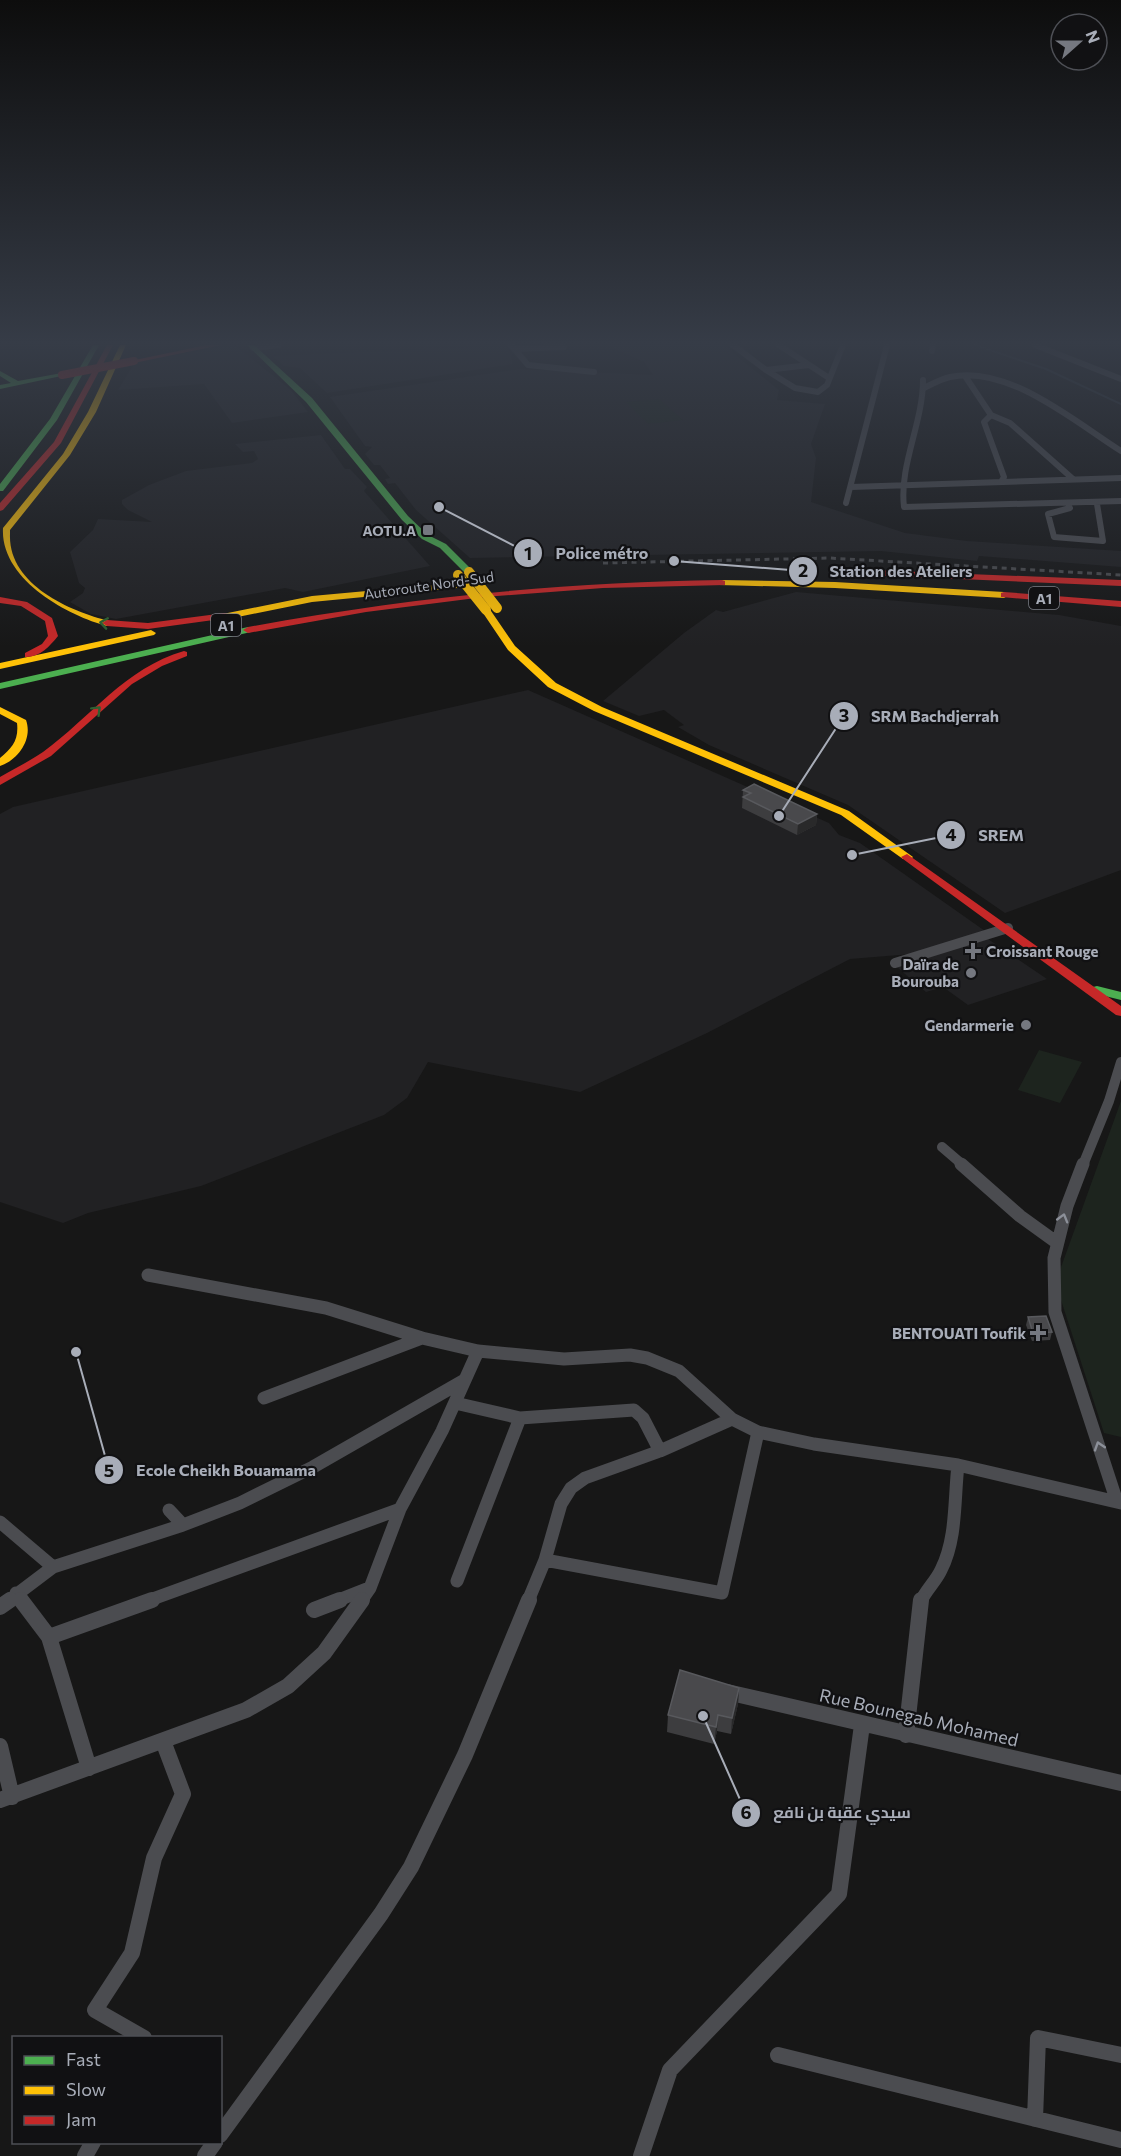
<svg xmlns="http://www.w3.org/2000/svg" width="1121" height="2156" font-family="Commissioner,Cairo,sans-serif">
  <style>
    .built { fill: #212123 }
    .green { fill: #1d241e }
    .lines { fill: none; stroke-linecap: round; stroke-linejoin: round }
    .stream { stroke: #2a3239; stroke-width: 2 }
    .street-far3 { stroke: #4b4c50; stroke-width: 6 }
    .street-far2 { stroke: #4b4c50; stroke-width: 10 }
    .street-far1 { stroke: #4b4c50; stroke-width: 13 }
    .street { stroke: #4b4c50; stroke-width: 16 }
    .fast { fill: #4caf50; fill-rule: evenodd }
    .slow { fill: #ffc107; fill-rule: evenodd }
    .jam { fill: #c62828; fill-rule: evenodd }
    .rail { stroke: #4b4c4f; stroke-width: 3; stroke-dasharray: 5 4.5; stroke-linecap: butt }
    .slow-bridge { stroke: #ffc107; stroke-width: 10 }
    .jam-bridge { stroke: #c62828; stroke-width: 8 }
    .wall { fill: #3d3d3f }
    .shaded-wall { fill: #29292a }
    .building { fill: #49494c; stroke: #58595d; stroke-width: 1.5 }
    .oneway { stroke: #2e6032 }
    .oneway2 { stroke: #8c9099 }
    .poi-dot { fill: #757880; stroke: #111113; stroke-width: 2 }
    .labels { text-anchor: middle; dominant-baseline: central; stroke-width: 4.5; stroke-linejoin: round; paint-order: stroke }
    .far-poi-label { font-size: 14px; font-weight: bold; fill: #a8adb8; stroke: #111113; text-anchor: end }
    .far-street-label { font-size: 14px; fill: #a8adb8; stroke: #111113 }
    .shield { fill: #111113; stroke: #7b7e86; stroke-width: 1.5 }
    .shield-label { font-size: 14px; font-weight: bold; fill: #a8adb8 }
    .poi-label { font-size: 15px; font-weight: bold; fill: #a8adb8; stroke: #111113; text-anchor: end }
    .near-street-label { font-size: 18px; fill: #a8adb8; stroke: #111113 }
    .leader { fill: none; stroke: #a8adb8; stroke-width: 2 }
    .callout-dot { fill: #a8adb8; stroke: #111113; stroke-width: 2 }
    .mark-label { font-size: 18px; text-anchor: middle; font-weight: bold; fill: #111 }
    .callout-label { font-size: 16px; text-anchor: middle; font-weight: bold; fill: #a8adb8; stroke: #111113; stroke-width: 4.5; stroke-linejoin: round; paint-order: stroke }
  </style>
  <rect width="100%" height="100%" fill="#171717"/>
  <path class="built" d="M234,345L291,390L308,412L232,423L204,384L118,390L135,362Z
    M607,345H723L779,390L777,400L825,404L811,444L816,458L811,502L905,533L967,541L1121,551V567L979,556L977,561L881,551L470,558L416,510L395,483L388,484L385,479L390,478L380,465H374L365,454L372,447L365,446L330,397L520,369L653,375L644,362Z
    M508,346L513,364L327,393L300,368L284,366L273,356Z
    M321,435L345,469H350L367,487L364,491L430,566L303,592L285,588L116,619L91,614L70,602L83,593L85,588L79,583L70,552L93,530L98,519L152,522L128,510L122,504V500L149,485L186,471L252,463L258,459L254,451L243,452L235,444Z
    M796,592L1059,615L1121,626V870L1005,913L848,805L709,745L678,727L684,725L664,710L639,716L603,701L684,633L716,610L723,612Z
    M528,690L829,823L839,835L860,843L985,931L911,954L850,959L707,1033L580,1092L428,1062L407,1098L384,1115L201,1186L88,1213L63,1223L0,1202V814L13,807Z
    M985,937L1047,979L968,1005L943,987L926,992L897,967Z"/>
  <path class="green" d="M659,399L683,420L648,424L626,402Z
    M1039,1050L1082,1062L1060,1103L1018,1090Z
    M1121,1101V1437L1104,1433L1061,1300L1060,1270Z"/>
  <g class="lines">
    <path class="stream" d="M975,345L1046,369L1121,404"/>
    <path class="street-far3" d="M511,345L528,365L594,372
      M733,345L766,370L809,365
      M779,345L829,378
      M1035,345L1121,379
      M253,348L279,345
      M514,349L564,347
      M932,351L933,345
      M766,370L795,388L818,392L827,385L843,345
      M965,376L991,415
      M923,380C923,423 899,465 904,507L1121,501
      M924,388C932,384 941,379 950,377C1008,364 1075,422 1121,451
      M991,415L1010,423L1073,479
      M991,415L984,422L1004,477L1001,482
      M851,487L1121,478
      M846,503L887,345
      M1070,508L1048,514L1054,537L1103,541L1097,504"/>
    <path class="street-far2" d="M895,963L1008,928
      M942,1147L963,1165
      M1083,1165L1109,1101L1121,1062"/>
    <path class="street-far1" d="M961,1164L1020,1216L1056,1242
      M1083,1164L1067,1206L1054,1258L1055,1312L1117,1502
      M148,1275L326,1308L422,1338L478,1351L564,1359L630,1355L647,1358L679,1371L732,1419L758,1432L814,1444L958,1465L1121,1503
      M264,1398L422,1338
      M455,1403L520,1418L634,1410L643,1418L660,1451
      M169,1510L183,1525
      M0,1522L53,1567
      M545,1560L561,1504L571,1488L585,1478L660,1451L732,1419
      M457,1581L520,1418
      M16,1593L22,1601
      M8,1601L53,1567L183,1525L240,1503L313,1467L463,1381
      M147,1601L400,1509
      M336,1601L369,1588
      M361,1601L370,1588L400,1509L442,1431L478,1351
      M528,1601L545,1560L722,1593L758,1432
      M921,1601C926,1590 936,1581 941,1570C957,1539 954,1499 958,1465"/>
    <path class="street" d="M21,1600L49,1637L89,1768
      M0,1607L10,1600
      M314,1610L340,1600
      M49,1637L152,1600
      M727,1692L1121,1783
      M906,1735L921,1600
      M0,1746L12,1797
      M0,1800L246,1710L288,1686L324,1653L362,1600
      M144,2038L95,2010L132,1953L154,1858L183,1794L163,1741
      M778,2055L1121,2140
      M1035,2119L1038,2038L1121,2055
      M220,2135L381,1914L411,1867L465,1755L529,1600
      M85,2156L93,2142
      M205,2156L215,2142
      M641,2156L670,2070L839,1894L862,1725"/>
    <path class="fast" d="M93,345H99L57,420L3,491H0V484L50,419Z
      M247,345H254L312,398L408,516L428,535L446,544L472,570V574H466L440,548L422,539L402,520L306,402Z
      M0,371L18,381L62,373L66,375L0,389V385L11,383L0,376Z
      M248,627L251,628V632L0,689V683Z
      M1097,986L1121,992V1000L1093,993L1091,990L1093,987Z"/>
    <path class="slow" d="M120,345H126L96,412L70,455L10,530V534C8,584 69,611 110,621L112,623L107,626C69,616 0,580 3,528L63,454L88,412Z
      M722,580L835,582L1004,592L1009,595L1004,598L835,588L719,585V581Z
      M454,583L457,584V588L312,602L213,622L208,619L213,616L312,596Z
      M483,608H489L515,646L556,683L602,707L849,811L913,857L911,859H903L841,815L594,711L548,687L508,650L481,610Z
      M151,630L156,633L154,635L0,669V663Z
      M0,707L26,720C33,739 18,760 0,766V758C12,748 19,740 17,723L0,714Z"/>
    <path class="jam" d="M107,345H113L61,443L3,510L0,511V503L54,442Z
      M207,345H221L134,363L130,361Z
      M869,570L1121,580V586L866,575V571Z
      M722,580L725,581V585L603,588L484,597L366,612L248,633L243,630L248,627C405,598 562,582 722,580Z
      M1004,592L1121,601V607L1001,597V593Z
      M0,597L27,602L52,618L58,636C50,646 39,658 25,657V653L42,644L48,636L45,621L21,606L0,603Z
      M225,613L230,616L228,618L148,629L107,626L102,623L107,620L148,623Z
      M184,651L187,652V656L162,666L132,684L51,756L0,785V777C14,769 30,761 43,752C91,717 125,668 184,651Z
      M907,854L1121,1006V1016L1116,1015L903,859L901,857Z"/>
    <path class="rail" d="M603,563L829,558L1121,575"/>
    <path class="slow-bridge" d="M469,572L497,608
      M458,575L486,610"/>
    <path class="jam-bridge" d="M62,375L134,361"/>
  </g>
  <path class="wall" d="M743,790L817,814L816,825L797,835L742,808Z
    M1028,1317L1052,1332L1050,1340L1032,1341L1026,1325Z
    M739,1688L738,1704L731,1734L717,1731L714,1744L667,1732L668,1715Z"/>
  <path class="shaded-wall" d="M817,814L816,825L797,835L798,824Z
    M739,1688L738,1704L731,1734L732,1718Z
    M718,1715L717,1731L714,1744L716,1727Z"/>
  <path class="building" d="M754,784L817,814L798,824L743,797L751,793L743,790Z
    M1046,1316L1052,1332L1033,1333L1028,1317Z
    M680,1670L739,1688L732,1718L718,1715L716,1727L668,1715Z"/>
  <defs><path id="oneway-chevron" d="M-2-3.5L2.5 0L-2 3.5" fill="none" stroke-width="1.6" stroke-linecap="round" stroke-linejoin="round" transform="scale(1.5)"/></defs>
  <g class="oneway">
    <use href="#oneway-chevron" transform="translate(104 623) rotate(-171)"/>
    <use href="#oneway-chevron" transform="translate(97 710) rotate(-45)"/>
  </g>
  <g class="oneway2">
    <use href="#oneway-chevron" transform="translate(1063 1218) rotate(-74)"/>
    <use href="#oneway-chevron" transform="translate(1099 1446) rotate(-108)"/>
  </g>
  <linearGradient id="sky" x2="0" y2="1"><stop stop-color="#0d0d0d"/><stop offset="0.53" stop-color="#363c47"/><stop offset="1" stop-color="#363c47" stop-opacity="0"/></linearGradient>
  <rect width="1121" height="647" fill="url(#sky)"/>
  <g class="poi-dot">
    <rect x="422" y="524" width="12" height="12" rx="3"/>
    <path d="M970 942h6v6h6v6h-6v6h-6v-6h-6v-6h6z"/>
    <circle cx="971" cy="973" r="6"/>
    <circle cx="1026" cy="1025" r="6"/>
    <path d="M1035 1324h6v6h6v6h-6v6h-6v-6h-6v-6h6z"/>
  </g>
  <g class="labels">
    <g class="far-poi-label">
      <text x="416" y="530">AOTU.A</text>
    </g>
    <g class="far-street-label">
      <text transform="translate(429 585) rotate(-8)">Autoroute Nord-Sud</text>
    </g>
    <g class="shield">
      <rect x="1029" y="587" width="30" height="22" rx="4.5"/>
      <rect x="211" y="614" width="30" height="22" rx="4.5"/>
    </g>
    <g class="shield-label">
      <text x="1044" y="598">A1</text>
      <text x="226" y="625">A1</text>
    </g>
    <g class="poi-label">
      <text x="986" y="951" text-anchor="start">Croissant Rouge</text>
      <text x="959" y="964">Daïra de<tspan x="959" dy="17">Bourouba</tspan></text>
      <text x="1014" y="1025">Gendarmerie</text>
      <text x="1026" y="1333">BENTOUATI Toufik</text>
    </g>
    <g class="near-street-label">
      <text transform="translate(919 1717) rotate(13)">Rue Bounegab Mohamed</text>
    </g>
  </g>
  <path class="leader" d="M439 507L528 553M674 561L803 571M779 816L844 716M852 855L951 835M76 1352L109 1470M703 1716L746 1813"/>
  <g class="callout-dot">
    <circle cx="439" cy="507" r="6"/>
    <circle cx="674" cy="561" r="6"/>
    <circle cx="779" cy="816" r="6"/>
    <circle cx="852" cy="855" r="6"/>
    <circle cx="76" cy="1352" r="6"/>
    <circle cx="703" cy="1716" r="6"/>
    <circle cx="528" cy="553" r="15"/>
    <circle cx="803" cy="571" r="15"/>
    <circle cx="844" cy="716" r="15"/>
    <circle cx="951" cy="835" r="15"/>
    <circle cx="109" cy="1470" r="15"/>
    <circle cx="746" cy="1813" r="15"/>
  </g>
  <g class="mark-label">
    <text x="528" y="560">1</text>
    <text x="803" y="577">2</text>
    <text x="844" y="722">3</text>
    <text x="951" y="841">4</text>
    <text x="109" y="1477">5</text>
    <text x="746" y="1819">6</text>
  </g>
  <g class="callout-label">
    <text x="602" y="559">Police métro</text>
    <text x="901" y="577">Station des Ateliers</text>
    <text x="935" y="722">SRM Bachdjerrah</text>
    <text x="1001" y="841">SREM</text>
    <text x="226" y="1476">Ecole Cheikh Bouamama</text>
    <text x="842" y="1818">سيدي عقبة بن نافع</text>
  </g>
  <rect x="12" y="2036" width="210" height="108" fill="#111113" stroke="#4d4f55" stroke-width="1.5"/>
  <rect x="24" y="2056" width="30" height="9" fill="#4caf50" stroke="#4d4f55" stroke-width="1.5"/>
  <text x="66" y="2066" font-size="18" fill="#a8adb8">Fast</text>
  <rect x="24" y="2086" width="30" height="9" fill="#ffc107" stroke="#4d4f55" stroke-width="1.5"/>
  <text x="66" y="2096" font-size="18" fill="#a8adb8">Slow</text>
  <rect x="24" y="2116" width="30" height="9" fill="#c62828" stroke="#4d4f55" stroke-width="1.5"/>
  <text x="66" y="2126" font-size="18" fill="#a8adb8">Jam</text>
  <g transform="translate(1079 42) rotate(69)"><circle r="28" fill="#111113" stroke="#4d4f55" stroke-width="1.5"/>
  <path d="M0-4.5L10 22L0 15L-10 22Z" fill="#757880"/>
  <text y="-9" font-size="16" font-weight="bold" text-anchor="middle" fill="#a8adb8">N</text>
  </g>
</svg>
